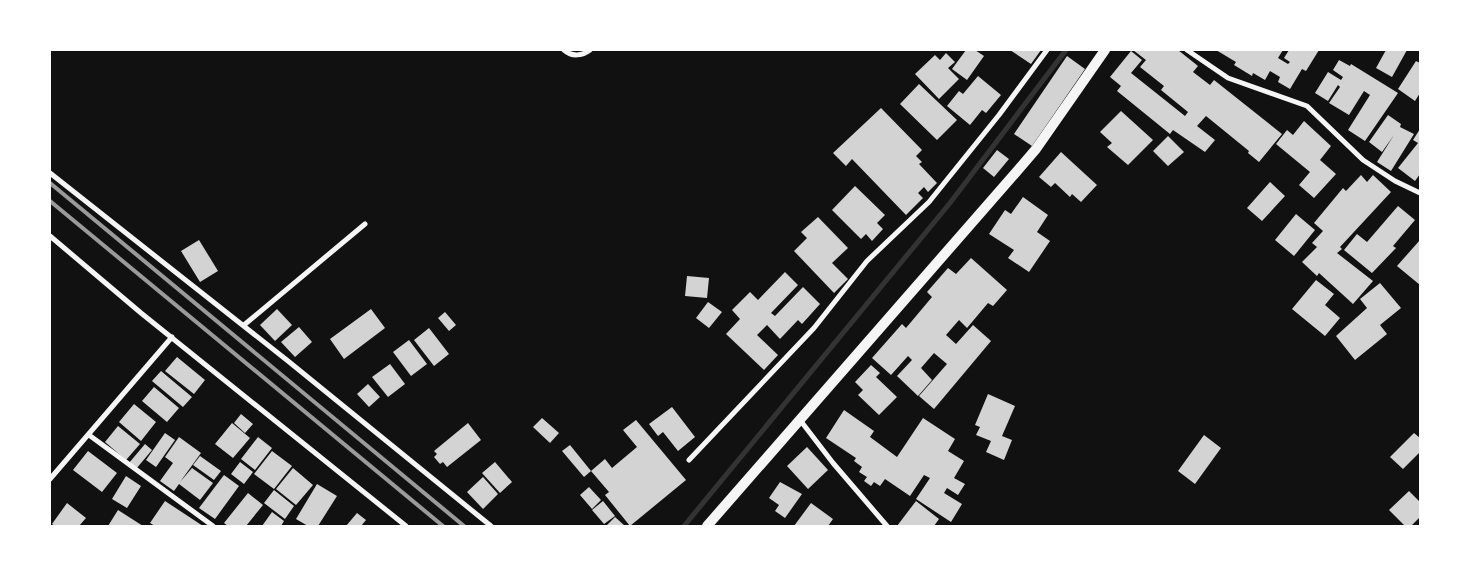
<svg xmlns="http://www.w3.org/2000/svg" width="1470" height="576" font-family="'DejaVu Sans',sans-serif">
  <style>
    .lines { fill: none; stroke-linecap: round; stroke-linejoin: round }
    .stream { stroke: #333; stroke-width: 5 }
    .building { fill: #d3d3d3 }
    .minor { stroke: #f5f5f5; stroke-width: 5 }
    .secondary { stroke: #f5f5f5; stroke-width: 10 }
    .rail { stroke: #9a9a9a; stroke-width: 4 }
  </style>
  <rect width="100%" height="100%" fill="#111"/>
  <g class="lines">
    <path class="stream" d="M684,526L950,203L1066,50"/>
  </g>
  <path class="building" d="M966,50H975L984,56L967,80L952,69Z
    M1010,50H1041L1031,64Z
    M1133,50H1178L1198,66L1193,72L1210,85L1214,80L1282,134L1259,162L1248,153L1249,151L1206,116L1197,126L1215,140L1205,152L1173,130L1170,134L1117,91L1121,86L1110,77L1131,51L1142,60L1131,73L1185,116L1188,112L1161,90L1164,86L1140,67L1146,60Z
    M1216,50H1283L1278,58L1288,64L1290,62L1284,58L1289,50H1319L1306,71L1302,69L1290,89L1278,82L1280,77L1270,71L1265,80L1253,73L1252,76L1234,65L1236,62Z
    M1386,50H1407L1392,77L1376,68Z
    M946,53L955,62L948,68L959,79L939,99L915,74L935,55L940,60Z
    M1067,56L1085,69L1032,146L1014,134Z
    M1339,60L1350,66L1351,64L1398,93L1365,141L1348,130L1370,95L1364,91L1349,115L1329,103L1340,87L1338,85L1328,101L1315,93L1328,72L1341,80L1343,77L1333,70Z
    M1416,61L1420,63V93L1415,101L1398,89Z
    M978,76L1001,95L986,113L982,110L970,125L947,106L959,91L963,94Z
    M919,84L957,120L937,140L900,104Z
    M881,108L922,150L916,156L922,162L919,164L937,183L928,192L924,187L918,193L923,198L906,215L852,159L846,166L833,153Z
    M1121,111L1153,140L1128,165L1107,147L1112,143L1100,132Z
    M1388,115L1401,124L1400,127L1414,134L1391,171L1377,162L1394,135L1382,152L1369,142Z
    M1304,121L1331,146L1320,160L1336,174L1314,198L1299,185L1310,172L1276,144L1287,130L1293,135Z
    M1420,129V174L1415,181L1398,168L1418,143L1413,140Z
    M1168,136L1184,152L1168,166L1153,151Z
    M997,150L1009,159L994,177L983,168Z
    M1061,152L1097,185L1081,202L1072,194L1070,197L1055,183L1051,187L1039,177Z
    M1361,175L1367,182L1373,175L1391,192L1340,247L1342,249L1337,253L1373,281L1353,304L1319,273L1317,276L1302,262L1317,247L1312,243L1323,231L1314,223L1343,188L1346,191Z
    M1270,182L1285,196L1262,221L1247,208Z
    M855,186L885,215L877,223L883,229L872,241L866,234L861,239L832,210Z
    M1023,197L1048,215L1037,232L1050,241L1029,272L1008,258L1014,250L989,234L1005,210L1011,214Z
    M1398,206L1415,220L1393,246L1396,248L1372,273L1344,250L1357,234L1367,242Z
    M1296,214L1315,230L1294,256L1275,240Z
    M818,217L848,248L832,263L848,279L834,293L794,251L807,238L801,232Z
    M199,240L218,271L200,282L181,251Z
    M1420,240V285L1397,266Z
    M971,258L1007,290L993,306L988,303L967,328L959,320L946,335L956,344L973,325L991,341L934,409L919,396L947,364L934,353L921,368L932,380L918,396L897,376L912,360L908,356L891,375L872,358L902,324L906,328L932,297L927,292L948,268L956,274Z
    M785,272L798,285L771,313L775,316L803,287L820,304L802,324L798,320L780,339L767,325L757,335L778,355L764,370L726,334L740,319L732,310L750,292L758,300Z
    M687,276L709,278L707,298L685,296Z
    M1316,280L1334,294L1325,305L1340,318L1325,336L1292,309Z
    M1380,283L1401,308L1380,325L1387,334L1355,360L1336,336L1367,308L1360,299Z
    M708,302L722,312L709,328L696,318Z
    M277,309L292,325L275,341L260,325Z
    M371,309L385,328L344,359L330,339Z
    M445,312L456,325L449,331L438,318Z
    M299,327L312,342L295,357L281,342Z
    M429,328L449,354L434,366L414,340Z
    M409,340L427,364L411,376L393,352Z
    M177,357L205,380L194,394L165,371Z
    M390,364L405,384L388,397L372,377Z
    M871,365L880,373L876,377L897,397L879,415L858,395L863,390L855,382Z
    M161,371L192,397L183,407L152,381Z
    M368,384L380,397L369,407L357,394Z
    M154,387L179,408L167,422L142,401Z
    M988,394L1015,406L1002,436L1012,440L1004,460L986,452L991,441L976,435L980,427L975,425Z
    M134,404L156,422L141,441L119,422Z
    M672,407L695,437L678,451L663,432L658,436L649,424Z
    M844,410L874,431L870,437L897,457L923,418L955,439L948,451L964,461L954,478L965,484L958,495L947,488L944,493L962,504L951,522L916,499L930,478L924,475L910,496L885,479L880,486L874,482L871,486L864,481L867,477L859,472L862,467L854,461L856,458L826,438Z
    M241,414L253,424L245,433L234,423Z
    M542,418L559,433L550,443L533,427Z
    M636,420L686,480L630,526L605,495L609,492L591,471L605,459L612,468L637,447L623,430Z
    M232,423L250,438L233,458L215,444Z
    M468,423L481,440L447,467L443,462L440,464L434,457L437,454L434,451Z
    M118,426L140,444L126,460L105,442Z
    M165,433L175,440L156,467L146,460Z
    M1414,433L1420,438V452L1403,469L1390,457Z
    M1204,435L1221,448L1195,484L1178,471Z
    M179,437L201,453L180,482L192,468L213,483L200,500L179,484L174,491L160,481L173,463L165,457Z
    M258,437L272,448L255,470L241,459Z
    M145,444L152,450L136,469L129,463Z
    M570,445L591,471L584,477L562,451Z
    M807,447L828,470L808,489L787,466Z
    M88,451L117,473L102,492L73,470Z
    M272,451L292,466L274,489L254,474Z
    M200,456L221,471L214,480L193,465Z
    M240,462L253,472L244,484L231,474Z
    M495,462L512,482L500,493L482,473Z
    M293,468L313,485L296,505L276,489Z
    M224,475L239,486L215,519L199,508Z
    M126,476L141,486L127,508L112,499Z
    M483,477L498,494L483,509L467,492Z
    M780,482L802,494L785,518L775,511L779,505L769,498Z
    M317,484L337,496L318,526H308L296,519Z
    M589,487L601,500L592,509L580,495Z
    M274,490L294,506L285,519L264,503Z
    M1409,491L1420,502V517L1411,526H1405L1389,510Z
    M248,493L263,505L246,526H228L224,523Z
    M165,501L203,526H155L150,523Z
    M603,501L615,516L604,524L592,510Z
    M916,501L939,519L934,526H897Z
    M67,503L86,518L79,526H55L52,524Z
    M811,503L833,519L828,526H794Z
    M118,510L143,526H108Z
    M272,512L284,521L281,526H262Z
    M357,513L366,520L361,526H346Z
    M615,517L625,526H606Z"/>
  <g class="lines">
    <path class="minor" d="M564,50C572,57 582,56 590,50
      M1187,50L1228,78L1307,106L1363,160L1395,181L1420,193
      M50,173L288,361L491,526
      M50,236L141,313L406,526
      M244,325L365,224
      M800,420L833,463L887,526
      M89,435L213,526
      M689,460L814,328L867,261L929,202L999,115L1047,50
      M50,479L172,337"/>
    <path class="secondary" d="M707,526L1018,170L1036,149L1105,50"/>
    <path class="rail" d="M50,183L464,526
      M50,201L443,526"/>
  </g>
  <rect width="1470" height="576" fill="none" stroke="#ffffff" stroke-width="102"/>
</svg>
